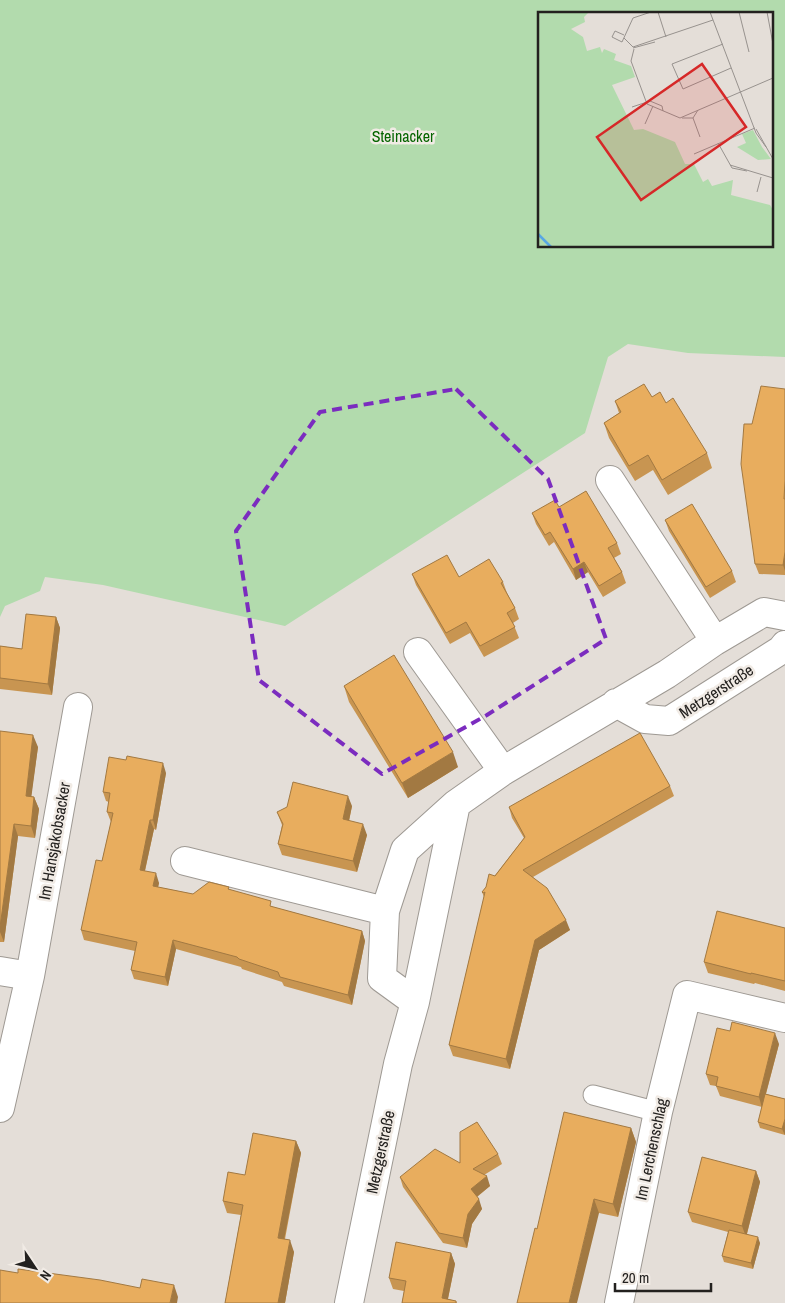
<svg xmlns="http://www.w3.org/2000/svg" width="785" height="1303" font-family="'Archivo Narrow',sans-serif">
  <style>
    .green { fill: #b2dbad; fill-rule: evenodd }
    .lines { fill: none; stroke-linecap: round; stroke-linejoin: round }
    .service-casing { stroke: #9e9993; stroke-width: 21 }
    .minor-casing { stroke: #9e9993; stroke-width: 30 }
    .service { stroke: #fff; stroke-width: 19 }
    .minor { stroke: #fff; stroke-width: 28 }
    .wall { fill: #c89551 }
    .shaded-wall { fill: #a27942 }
    .building { fill: #e8ad5e; stroke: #a27942 }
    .marked { fill: none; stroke: #7b2cbf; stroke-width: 4; stroke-dasharray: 10 6; stroke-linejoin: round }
    .labels { text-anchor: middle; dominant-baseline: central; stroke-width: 5; stroke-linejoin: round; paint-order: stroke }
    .park-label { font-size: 16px; fill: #066500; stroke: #f1ebe5 }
    .street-label { font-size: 16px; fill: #23211f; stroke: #f1ebe5 }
    .inset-river { fill: none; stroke: #59a7e4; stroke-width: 2.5 }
    .inset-road { fill: none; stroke: #97928e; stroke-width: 1 }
    .view { fill: #d62828; fill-opacity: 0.15; stroke: #d62828; stroke-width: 2.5 }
    .inset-edge { fill: none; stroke: #23211f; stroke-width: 2.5 }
  </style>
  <rect width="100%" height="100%" fill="#e4ded8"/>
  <path class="green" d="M0,0H785V357L688,353L628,344L608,357L585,433L285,626L103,585L45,577L40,591L5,606L0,617ZM539,14H771V246H539Z"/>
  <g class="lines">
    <g class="service-casing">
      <path id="service" d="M593,1095L658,1112"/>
    </g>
    <g class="minor-casing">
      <path id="minor" d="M610,480L715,641
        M418,652L503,771
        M616,703L645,719L669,721L781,650L785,645
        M185,861L385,911
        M0,971L30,976
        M415,1002L382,978L385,911L405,850L456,804
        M0,1108L30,976L78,707
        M349,1303L398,1064L415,1002L456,804L503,771L667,674L715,641L764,612L785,616
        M619,1303L658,1112L687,995L785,1018"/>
    </g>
    <use href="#service" class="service"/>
    <use href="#minor" class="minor"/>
  </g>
  <path class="wall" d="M785,389V575L759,574L755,564L752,424Z
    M652,397L666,403L707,453L712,468L668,495L653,470L635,481L609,438L604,423L619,413L615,401Z
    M559,507L617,543L621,554L614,558L622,572L626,583L603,597L588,572L576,580L554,542L549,546L536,524L532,513Z
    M665,520L732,571L736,582L710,598L669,531Z
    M412,574L459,577L503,582L507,593L515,608L519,619L513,623L519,638L484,657L470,633L450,644L416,585Z
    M56,617L60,628L52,695L0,689V646L22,649Z
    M344,686L458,767L408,798L349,702Z
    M0,731L38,747L31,796L34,797L39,809L35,838L18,836L4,942H0Z
    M166,773L156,830L154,829L145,871L159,883L158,887L193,894L229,887V889L273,907L362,931L365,941L352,1005L284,986L282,982L242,969L241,967L176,949L168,986L134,979L131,970L135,951L84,940L81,930L102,861L111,822L107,812L109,802L106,801L103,792Z
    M670,786L674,796L533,877L570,930L539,950L510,1069L453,1056L449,1045L484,897L482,892L524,838L512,818L509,807Z
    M352,806L349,821L367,835L357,872L282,855L278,844L282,825L277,812Z
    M785,928V991L755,983L754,984L708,973L704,962Z
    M779,1044L766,1094L785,1099V1135L760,1128L758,1122L762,1107L720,1096L716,1086L710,1085L706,1074Z
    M631,1128L636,1142L618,1217L599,1213L537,1229Z
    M296,1141L301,1153L285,1239L294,1252L285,1303H225L241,1215L227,1213L223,1201Z
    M498,1154L502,1164L484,1175L490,1186L477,1197L482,1209L472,1224L467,1248L443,1243L403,1187L400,1177Z
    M756,1171L760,1182L747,1234L760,1243L753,1269L724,1262L722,1256L728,1232L692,1222L688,1212Z
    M451,1253L455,1264L448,1299L456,1301L457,1303H402L404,1291L393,1289L389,1278Z"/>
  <path class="shaded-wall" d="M785,552V571L783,565Z
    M584,562L588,572L576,580L573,569Z
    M56,617L60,628L52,695L48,684Z
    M33,735L38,747L30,807L26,796Z
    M453,752L458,767L408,798L402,783Z
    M163,763L166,773L156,830L153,820Z
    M348,796L352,806L347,830L343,819Z
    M34,797L39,809L35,838L31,826Z
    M150,820L154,829L143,879L140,870Z
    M14,824L18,836L4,942L0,932V927Z
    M363,824L367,835L357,872L353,861Z
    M156,873L159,883L156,896L153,886Z
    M566,920L570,930L539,950L510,1069L506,1059L535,940Z
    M362,931L365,941L352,1005L348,995Z
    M173,940L176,949L168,986L165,977Z
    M775,1033L779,1044L762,1108L759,1097Z
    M785,1119V1135L782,1129Z
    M631,1128L636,1142L618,1217L613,1204Z
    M296,1141L301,1153L282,1250L278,1238Z
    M756,1171L760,1182L746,1237L742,1226Z
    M487,1176L490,1186L474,1199L471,1189Z
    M479,1199L482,1209L472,1224L467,1248L463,1238L468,1214Z
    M594,1199L599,1213L577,1303H569Z
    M758,1237L760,1243L753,1269L751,1263Z
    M290,1240L294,1252L285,1303H278Z
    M451,1253L455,1264L447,1303L442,1298Z
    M174,1285L178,1297L177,1303H170Z"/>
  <path class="building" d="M644,384L652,397L660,392L666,403L673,398L707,453L662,480L648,455L629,466L604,423L621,412L615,401Z
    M761,386L785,389V481L784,499H785V552L783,565L755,564L741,464L744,424H752Z
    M586,491L617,543L608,548L622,572L599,586L584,562L573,569L550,532L545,535L532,513L555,500L559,507Z
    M692,504L732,571L706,587L665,520Z
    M447,555L459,577L489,559L503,582L501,583L515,608L507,613L515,627L480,646L466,622L446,633L412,574Z
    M26,614L56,617L48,684L0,678V646L22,649Z
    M394,655L453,752L402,783L344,686Z
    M0,731L33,735L26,796L34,797L31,826L14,824L0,927Z
    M640,733L670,786L523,870L547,888L566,920L535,940L506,1059L449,1045L485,892L483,893L482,892L486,887L489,874L495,876L525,837L509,807Z
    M127,756L163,763L153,820H150L140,870L156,873L153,886L193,894L209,882L229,887L228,889L271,901L270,906L362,931L348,995L280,977L278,972L239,959L237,957L173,940L165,977L131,970L137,942L81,930L96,860L102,861L113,813L107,812L110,793L103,792L109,757L126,760Z
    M293,782L348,796L343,819L363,824L353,861L278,844L283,824L277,812L287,807Z
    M717,911L785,928V981L751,973V974L704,962Z
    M732,1022L775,1033L759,1097L716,1086L718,1077L706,1074L717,1028L730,1031Z
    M765,1094L785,1099V1119L782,1129L758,1122Z
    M564,1112L631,1128L613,1204L594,1199L569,1303H517L535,1228L537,1229Z
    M477,1122L498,1154L473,1169L487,1176L471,1189L479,1199L468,1214L463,1238L439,1233L400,1177L435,1149L460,1163V1132Z
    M253,1133L296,1141L278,1238L290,1240L278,1303H225L243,1205L223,1201L228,1172L245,1175Z
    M702,1157L756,1171L742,1226L688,1212Z
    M729,1230L758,1237L751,1263L722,1256Z
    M396,1242L451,1253L442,1298L456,1301V1303H402L406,1281L389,1278Z
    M18,1269L100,1280L140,1288L142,1279L174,1285L170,1303H0V1270L18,1273Z"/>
  <path class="marked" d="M456,389L548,479L606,639L487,715L382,774L259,680L236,531L320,412Z"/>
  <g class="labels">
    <g class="park-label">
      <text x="403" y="136">Steinacker</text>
    </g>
    <g class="street-label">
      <text transform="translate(716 691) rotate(-33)">Metzgerstraße</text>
      <text transform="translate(54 841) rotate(-80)">Im Hansjakobsacker</text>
      <text transform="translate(651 1149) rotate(-78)">Im Lerchenschlag</text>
      <text transform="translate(380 1152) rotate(-78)">Metzgerstraße</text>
    </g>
  </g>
  <g transform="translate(538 12)">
    <rect width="235" height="235" fill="#e4ded8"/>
    <path d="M0,0H51L46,5L47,10L33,17L45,25L49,39L62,35L64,41L66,37L78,42L76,48L93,54L97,65L74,73L96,118L105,117L137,130L147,152H156L165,170L170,167L174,174L195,168L193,183L232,193L235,198V235H0ZM215,118L224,135L233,147L220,148L199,135L208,131L204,122Z" fill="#b2dbad"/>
    <path class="inset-river" d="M0,222L13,235"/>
    <path class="inset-road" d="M120,0L128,25M172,0L218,121L228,135M201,0L211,40M229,0L235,32M86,23L77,19L74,25L84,30L95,6L113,0M86,26L95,35L175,8M185,32L134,52L145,77L193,56M95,36L117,30M96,37L93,49L109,92L142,106L235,66M94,95L112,89L124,94L125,99M144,106H155L160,98M155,106L162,125M107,112L115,94M218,117L235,147M180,131L194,156L209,159M156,142L217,116M192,153L235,166M219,180L223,165"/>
    <path class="view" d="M164,52L208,115L103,188L59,125Z"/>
    <rect width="235" height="235" class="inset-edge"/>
  </g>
  <g transform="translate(35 1268) rotate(125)" stroke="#f1ebe5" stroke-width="4" paint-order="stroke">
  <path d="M0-4L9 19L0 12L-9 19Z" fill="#23211f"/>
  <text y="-8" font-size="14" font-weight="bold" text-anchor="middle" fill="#23211f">N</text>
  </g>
  <path d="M615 1283v8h96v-8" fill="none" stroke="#23211f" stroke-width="2.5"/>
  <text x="622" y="1283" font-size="15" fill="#23211f" stroke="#f1ebe5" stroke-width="4" paint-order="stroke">20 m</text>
</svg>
